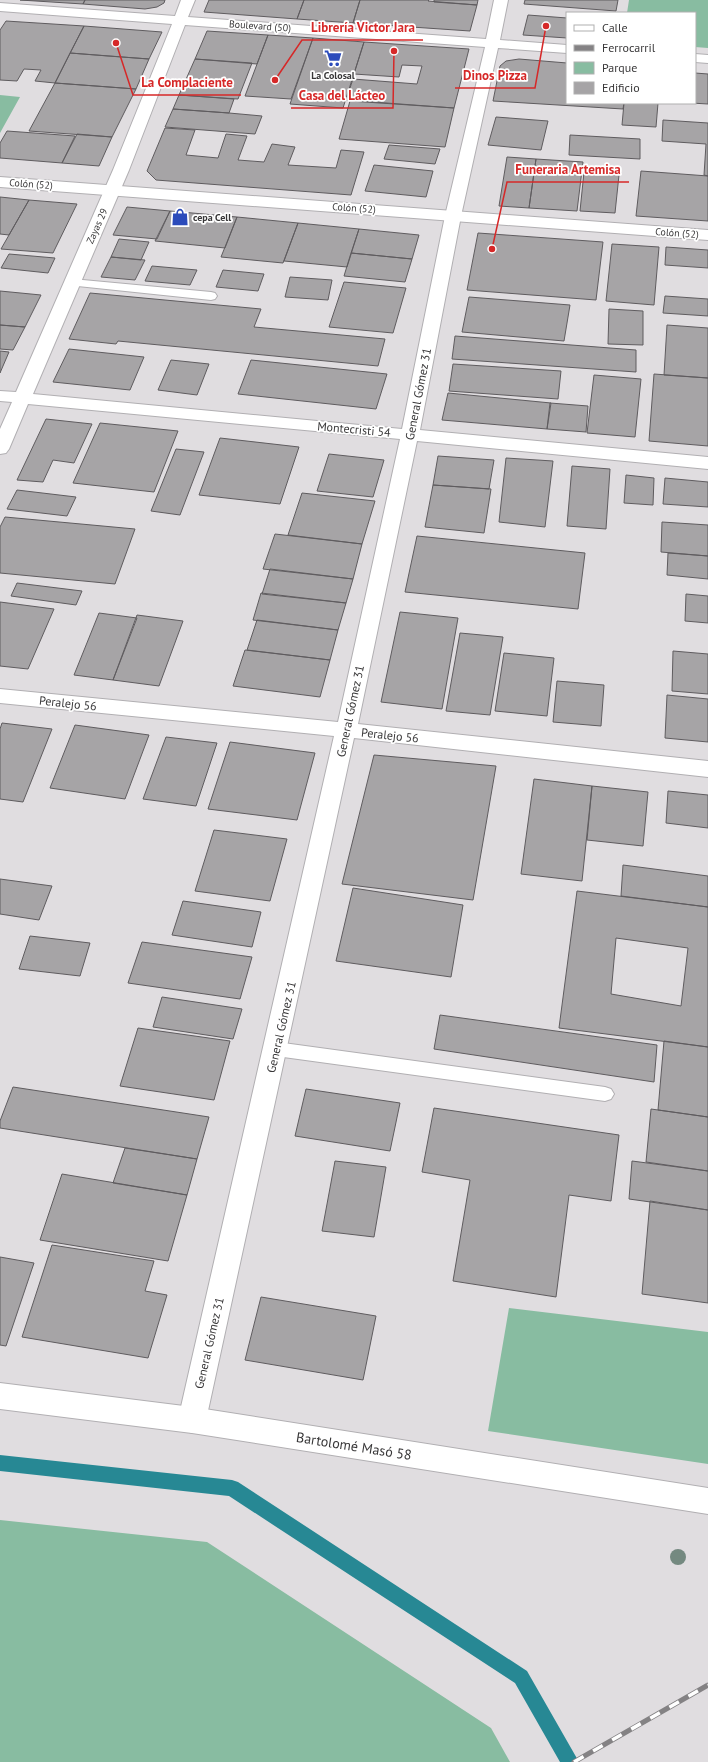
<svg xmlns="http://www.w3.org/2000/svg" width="708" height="1762" font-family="'PT Sans',sans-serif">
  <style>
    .green { fill: #88bca1 }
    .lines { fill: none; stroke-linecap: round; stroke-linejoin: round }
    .stream { fill: #278894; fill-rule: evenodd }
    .building { fill: #a6a4a6; stroke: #5f5c5f; fill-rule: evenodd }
    .lane-casing { stroke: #b1afb2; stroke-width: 2 }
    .street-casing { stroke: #b1afb2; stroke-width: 2 }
    .secondary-casing { stroke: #b1afb2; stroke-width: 2 }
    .lane { fill: #fff; fill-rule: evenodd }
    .street { fill: #fff; fill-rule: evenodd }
    .secondary { fill: #fff; fill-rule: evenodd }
    .rail-casing { stroke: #848284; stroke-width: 5 }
    .rail { stroke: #fff; stroke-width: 3.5; stroke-dasharray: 11; stroke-linecap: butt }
    .tree { fill: #748980 }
    .labels { text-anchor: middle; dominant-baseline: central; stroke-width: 3.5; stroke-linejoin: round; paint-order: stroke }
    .far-street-label { font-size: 10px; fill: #383738; stroke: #fff }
    .far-poi-label { font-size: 10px; font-weight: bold; fill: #383738; stroke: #fff }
    .street-label { font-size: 12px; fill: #383738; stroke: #fff }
    .near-street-label { font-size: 14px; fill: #383738; stroke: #fff }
    .leader { fill: none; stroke: #d62828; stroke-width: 1.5 }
    .callout-dot { fill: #d62828; stroke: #fff; stroke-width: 1.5 }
    .callout-label { font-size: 13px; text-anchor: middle; font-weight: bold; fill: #d62828; stroke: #fff; stroke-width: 3.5; stroke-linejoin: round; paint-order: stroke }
  </style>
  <rect width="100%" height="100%" fill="#e0dde0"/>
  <path class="green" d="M629,0H708V48L695,47V13H627Z
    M0,95L20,97L0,133Z
    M509,1308L708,1332V1464L488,1431Z
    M0,1520L207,1542L491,1728L510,1762H0Z"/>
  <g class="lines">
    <path class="stream" d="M0,1455L232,1480L238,1482L527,1671L579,1762H560L515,1683L229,1496L0,1471Z"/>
  </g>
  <path class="building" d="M20,0H85L83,4Z
    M85,0H165L164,3L157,7L145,9L83,4Z
    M209,0H304L297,19L204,12Z
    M304,0H360L353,23L297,19Z
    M360,0H429L428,1L477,5L470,31L353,23Z
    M434,0H478L477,5L434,2Z
    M525,0H618L616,11L524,4Z
    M528,15L567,18V38L523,35Z
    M6,21L84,26L55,83L35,81L41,70L24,69L17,81L0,80V30Z
    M84,26L162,32L149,59L70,53Z
    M207,31L268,35L257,64L195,59Z
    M268,35L313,38L291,99L245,96Z
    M313,38L364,42L343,108L290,104Z
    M364,42L469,49L454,108L346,100L353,79L417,84L422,66L402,65L399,77L354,74Z
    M70,53L108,56L149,59L136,89L55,83Z
    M195,59L252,63L238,99L179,95Z
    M519,59L567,63V103H624L623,109L493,101L500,66L506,61Z
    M695,73L708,74V104L691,103H695Z
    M55,83L136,89L112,137L29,131Z
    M179,95L234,99L229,113L173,109Z
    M350,101L454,108L445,147L339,139Z
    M624,103H658L656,127L622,125Z
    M173,109L229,113L262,116L255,134L165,127Z
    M496,117L548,121L541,150L488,145Z
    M663,120L708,123V176L704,175L706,144L662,141Z
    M165,128L195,130L186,155L218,158L226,134L247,136L238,160L264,162L272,144L295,147L288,165L336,168L341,150L364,152L351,195L156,180L147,171Z
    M7,131L75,136L62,163L0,158V143Z
    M77,134L112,137L99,166L62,163Z
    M570,135L640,139V159L569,155Z
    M389,145L440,149L435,164L384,159Z
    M507,157L536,159L529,208L499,206Z
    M536,159L583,162L577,211L529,208Z
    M374,165L433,171L426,197L365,191Z
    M641,171L708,176V221L636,216Z
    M584,172L619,175L615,213L580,211Z
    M0,197L29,200L9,235L0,234Z
    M29,200L77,204L53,253L1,249Z
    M127,207L170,211L157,239L113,235Z
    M170,211L237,217L225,248L155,241Z
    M237,217L298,223L283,263L221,257Z
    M298,223L359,229L347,267L284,261Z
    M359,229L419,235L412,259L351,253Z
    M478,233L603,242L596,300L467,290Z
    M119,239L149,242L141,260L111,257Z
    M612,244L659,247L654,305L606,301Z
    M666,247L708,250V268L665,265Z
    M351,253L412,259L405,282L344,276Z
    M9,254L55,258L48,273L1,268Z
    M111,257L145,260L135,280L101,277Z
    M152,266L197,270L190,285L145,281Z
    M223,270L264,274L258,291L216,287Z
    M290,277L332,280L328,300L285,297Z
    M344,282L406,288L393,333L329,327Z
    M0,291L41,295L25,327L0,325Z
    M90,293L261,309L254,327L385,339L378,366L118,341L116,344L69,339Z
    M665,296L708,299V316L663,313Z
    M469,297L570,305L564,341L462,332Z
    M609,309L643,311V345L608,344Z
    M0,325L25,327L13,350L0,349Z
    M667,325L708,328V378L664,375Z
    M455,336L636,350V372L452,359Z
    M69,349L144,357L130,390L53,382Z
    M0,351L9,352L0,373Z
    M171,360L209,364L197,395L158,390Z
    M251,360L387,374L376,409L238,394Z
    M453,364L561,371L558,399L449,391Z
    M654,374L708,378V446L649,441Z
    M594,375L641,379L635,437L587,433Z
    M448,393L551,403L547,429L442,420Z
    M550,403L588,406L586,432L547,429Z
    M46,419L92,424L74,463L53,460L43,482L17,480Z
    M100,423L178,431L154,492L73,483Z
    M220,438L299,447L280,504L199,495Z
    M176,449L204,452L180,515L151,511Z
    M329,454L384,460L373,497L317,491Z
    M438,456L494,460L489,489L433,485Z
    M506,458L553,461L545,527L499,522Z
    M572,466L610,469L606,529L567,526Z
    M626,475L654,478L653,505L624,503Z
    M665,478L708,482V507L663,504Z
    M433,485L491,489L484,533L425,527Z
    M17,490L76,497L67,516L7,509Z
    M302,493L375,501L362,544L288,535Z
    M5,517L135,529L115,584L0,573V527Z
    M662,522L708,525V556L661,552Z
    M275,534L362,544L353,579L263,569Z
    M417,536L585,553L578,609L405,592Z
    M668,553L708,556V579L667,575Z
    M270,569L353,579L346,603L262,594Z
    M17,583L82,591L76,605L11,596Z
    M261,593L346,603L338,630L253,620Z
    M686,594L708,596V623L685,621Z
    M0,602L54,609L28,669L0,666Z
    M400,612L458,618L442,709L381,702Z
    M99,613L137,618L113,680L74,675Z
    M137,615L183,621L159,686L113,680Z
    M257,620L338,630L330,660L247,650Z
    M460,633L503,637L490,715L446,711Z
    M245,650L330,660L320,697L233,686Z
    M673,651L708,654V694L672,691Z
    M504,653L554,658L547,716L495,711Z
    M557,681L604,685L601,726L553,722Z
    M667,695L708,699V742L665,738Z
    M2,723L52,729L23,802L0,799V729Z
    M75,725L149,735L125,799L50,788Z
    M166,737L217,743L196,806L143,799Z
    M230,742L315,753L297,820L208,809Z
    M374,755L496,766L473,900L342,884Z
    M534,779L592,786L582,881L521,874Z
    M592,786L648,792L643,846L587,840Z
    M668,791L708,795V828L666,823Z
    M214,830L287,839L270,901L195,891Z
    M623,865L708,876V907L621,896Z
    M0,879L52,886L39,920L0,914Z
    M353,888L463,905L451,977L336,961Z
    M577,891L708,907V1047L559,1028ZM616,938L688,948L681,1006L611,994Z
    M183,901L261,912L252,947L172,935Z
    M30,936L90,943L80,976L19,969Z
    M142,942L252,957L240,999L128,983Z
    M162,997L242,1009L233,1039L153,1027Z
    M440,1015L657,1045L654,1082L434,1049Z
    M138,1028L230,1041L214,1100L120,1086Z
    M664,1041L708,1047V1117L658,1110Z
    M13,1087L209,1117L197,1159L0,1128V1121Z
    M306,1089L400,1103L390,1151L295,1136Z
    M434,1108L619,1135L611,1201L569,1195L556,1297L453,1281L470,1180L422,1172Z
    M651,1109L708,1117V1171L646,1162Z
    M125,1148L197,1159L187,1195L113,1183Z
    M335,1161L386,1167L374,1237L322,1231Z
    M632,1161L708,1171V1210L629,1199Z
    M62,1174L187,1195L168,1261L40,1240Z
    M650,1201L708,1210V1303L642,1294Z
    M52,1245L154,1261L145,1291L167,1295L148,1358L22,1337Z
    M0,1257L34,1263L6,1346L0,1345Z
    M261,1297L376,1316L363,1380L245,1360Z"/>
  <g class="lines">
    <g class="lane-casing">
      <path id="lane" d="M72,279L211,292L215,293L217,296L215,299L211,300L68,285L66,283L68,281Z
        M276,1042L605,1087L611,1089L614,1094L611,1099L605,1101L276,1056L270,1054L267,1049L270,1044Z"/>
    </g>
    <g class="street-casing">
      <path id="street" d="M181,0H195L188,17L486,39L494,0H508L500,40L567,45V53L498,48L461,216L420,430L708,457V469L417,441L358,724L708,761V777L354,738L206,1420L202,1429L192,1433L182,1429L178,1420L334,736L0,703V689L338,722L400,439L28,404L9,449L6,453L0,454V429L12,402L0,401V391L16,392L113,170L172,24L0,11V3L175,16ZM185,25L485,47L445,216L402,429L33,394L129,170Z
        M695,54L708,55V63L695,62Z"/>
    </g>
    <g class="secondary-casing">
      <path id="secondary" d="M0,177L708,230V240L0,187Z
        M0,1383L192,1407L708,1488V1514L192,1433L0,1409Z"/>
    </g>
    <use href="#lane" class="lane"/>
    <use href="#street" class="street"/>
    <use href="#secondary" class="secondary"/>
    <g class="rail-casing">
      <path id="rail" d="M574,1762L708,1685"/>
    </g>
    <use href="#rail" class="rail"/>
  </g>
  <circle class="tree" cx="678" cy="1557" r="8"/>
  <defs>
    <g id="supermarket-bare" transform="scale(1.38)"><path d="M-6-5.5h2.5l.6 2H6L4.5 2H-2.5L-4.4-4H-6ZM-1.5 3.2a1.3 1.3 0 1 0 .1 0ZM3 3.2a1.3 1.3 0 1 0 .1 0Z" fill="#2b4bbb" stroke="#fff" stroke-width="2.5" paint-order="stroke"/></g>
    <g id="shop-bare" transform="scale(1.38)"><path d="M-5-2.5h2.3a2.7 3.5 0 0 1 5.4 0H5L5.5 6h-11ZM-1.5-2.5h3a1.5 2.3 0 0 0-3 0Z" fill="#2b4bbb" stroke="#fff" stroke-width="2.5" paint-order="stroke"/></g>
  </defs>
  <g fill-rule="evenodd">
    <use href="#supermarket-bare" x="333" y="58"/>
    <use href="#shop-bare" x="180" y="217"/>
  </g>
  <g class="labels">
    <g class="far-street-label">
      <text transform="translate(260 26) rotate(4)">Boulevard (50)</text>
      <text transform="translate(31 184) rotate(4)">Colón (52)</text>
      <text transform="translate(354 208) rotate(4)">Colón (52)</text>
      <text transform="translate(97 226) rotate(-66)">Zayas 29</text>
      <text transform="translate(677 233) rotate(4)">Colón (52)</text>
    </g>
    <g class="far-poi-label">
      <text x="333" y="75">La Colosal</text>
      <text x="193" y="217" text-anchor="start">cepa Cell</text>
    </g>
    <g class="street-label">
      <text transform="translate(418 394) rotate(-79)">General Gómez 31</text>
      <text transform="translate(354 429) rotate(5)">Montecristi 54</text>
      <text transform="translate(68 703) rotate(6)">Peralejo 56</text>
      <text transform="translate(350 711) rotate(-78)">General Gómez 31</text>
      <text transform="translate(390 735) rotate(6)">Peralejo 56</text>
      <text transform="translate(281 1027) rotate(-77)">General Gómez 31</text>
      <text transform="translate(209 1343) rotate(-77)">General Gómez 31</text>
    </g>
    <g class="near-street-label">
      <text transform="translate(354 1446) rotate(9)">Bartolomé Masó 58</text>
    </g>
  </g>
  <path class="leader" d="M275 80L302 40H423M546 26L535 88H455M116 43L133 95H241M394 51L393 108H291M492 249L507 182H629"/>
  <g class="callout-dot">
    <circle cx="275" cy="80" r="4"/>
    <circle cx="546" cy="26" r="4"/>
    <circle cx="116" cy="43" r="4"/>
    <circle cx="394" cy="51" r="4"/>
    <circle cx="492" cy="249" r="4"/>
  </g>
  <g class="callout-label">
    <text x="363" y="32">Librería Victor Jara</text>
    <text x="495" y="80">Dinos Pizza</text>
    <text x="187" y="87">La Complaciente</text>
    <text x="342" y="100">Casa del Lácteo</text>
    <text x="568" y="174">Funeraria Artemisa</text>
  </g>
  <rect x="566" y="12" width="130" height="92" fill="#ffffff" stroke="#afafaf"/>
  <rect x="574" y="25" width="20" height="6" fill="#ffffff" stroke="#afafaf"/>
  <text x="602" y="32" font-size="12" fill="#383738">Calle</text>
  <rect x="574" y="45" width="20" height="6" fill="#848284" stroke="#afafaf"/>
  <text x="602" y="52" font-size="12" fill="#383738">Ferrocarril</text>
  <rect x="574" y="62" width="20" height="12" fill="#88bca1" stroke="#afafaf"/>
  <text x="602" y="72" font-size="12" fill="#383738">Parque</text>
  <rect x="574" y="82" width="20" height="12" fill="#a6a4a6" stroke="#afafaf"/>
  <text x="602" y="92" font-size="12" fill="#383738">Edificio</text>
</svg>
